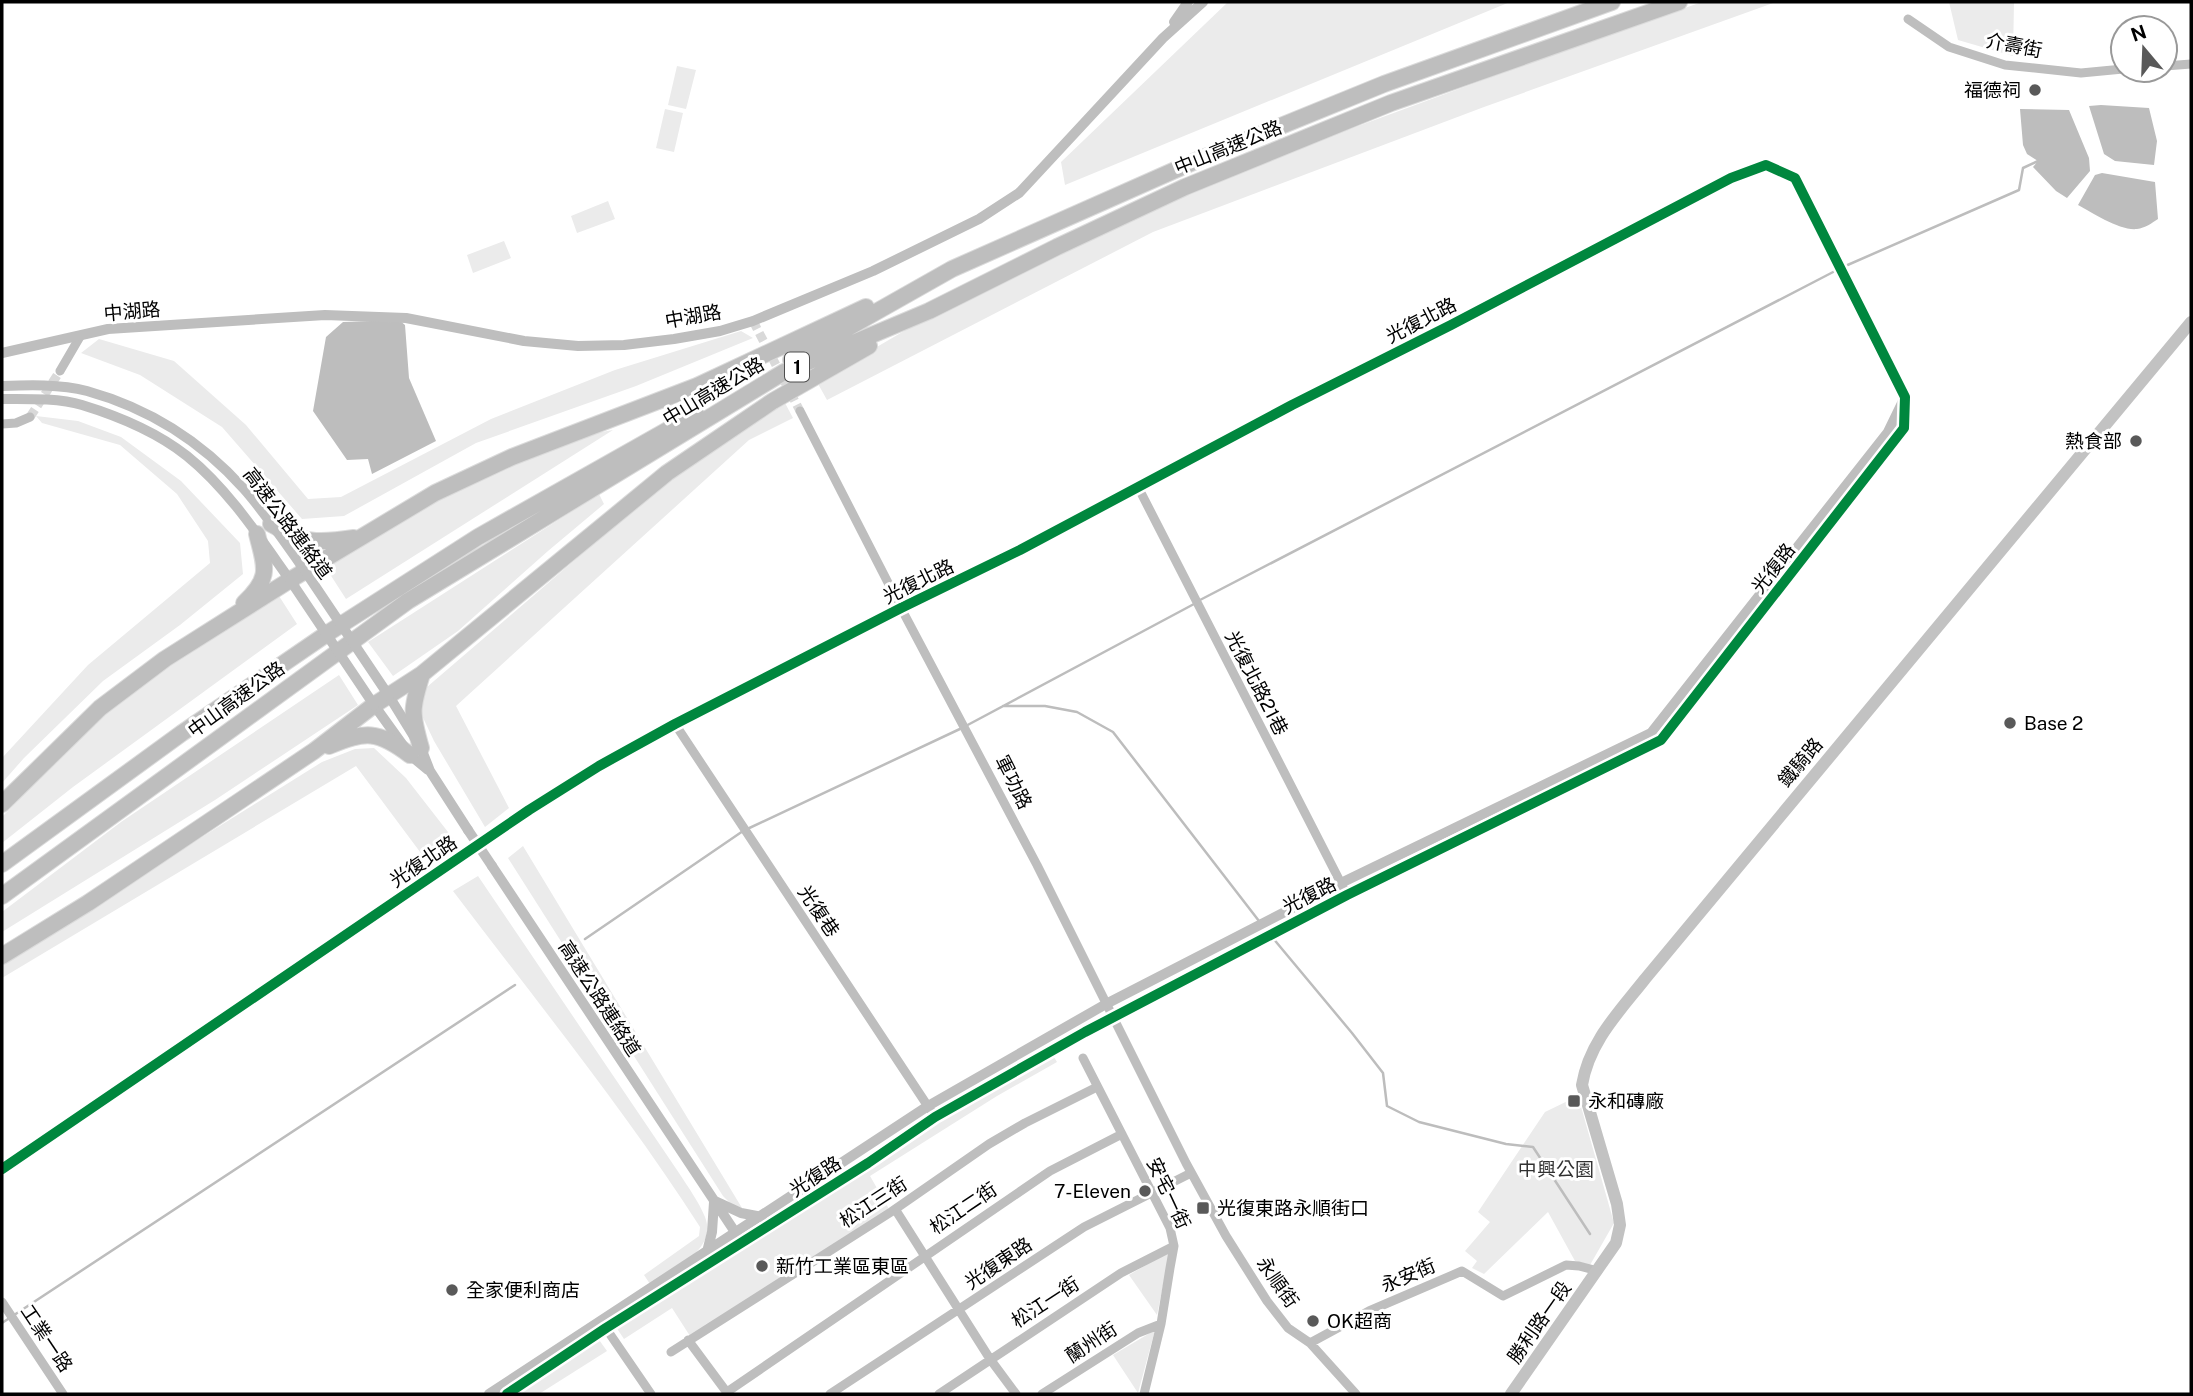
<svg xmlns="http://www.w3.org/2000/svg" width="2193" height="1396" font-family="'Public Sans','Noto Sans TC',sans-serif">
  <style>
    .green { fill: #ebebeb }
    .water { fill: #bdbdbd }
    .lines { fill: none; stroke-linecap: round; stroke-linejoin: round }
    .stream { stroke: #bdbdbd; stroke-width: 2.5 }
    .minor-tunnel { stroke: #d9d9d9; stroke-width: 9; stroke-dasharray: 9 4.5; stroke-linecap: butt }
    .motorway-casing { stroke: #dbdbdb; stroke-width: 18 }
    .minor { stroke: #bebebe; stroke-width: 9 }
    .tertiary { stroke: #bebebe; stroke-width: 10 }
    .secondary { stroke: #c2c2c2; stroke-width: 12 }
    .motorway { stroke: #bebebe; stroke-width: 16 }
    .tertiary-bridge { stroke: #bebebe; stroke-width: 10 }
    .cycleway-casing { stroke: #fff; stroke-width: 15 }
    .cycleway { stroke: #00873e; stroke-width: 10 }
    .poi-dot { fill: #595959; stroke: #fff; stroke-width: 2.5 }
    .labels { text-anchor: middle; dominant-baseline: central; stroke-width: 6; stroke-linejoin: round; paint-order: stroke }
    .shield { fill: #fff; stroke: #4c4c4c; stroke-width: 2 }
    .shield-label { font-size: 18px; font-weight: bold; fill: #000 }
    .street-label { font-size: 19px; fill: #000; stroke: #fff }
    .poi-label { font-size: 19px; fill: #000; stroke: #fff; text-anchor: start }
    .park-label { font-size: 19px; fill: #313131; stroke: #fff }
  </style>
  <rect width="100%" height="100%" fill="#fff"/>
  <path class="green" d="M1228,2H1510L1065,185L1061,162Z
    M1702,2H1776L1484,107L1153,232L827,400L817,382L981,286L1187,189L1559,52Z
    M1949,2H2014L2013,56L1958,40Z
    M677,66L696,70L686,109L668,105Z
    M665,109L683,113L674,152L656,148Z
    M608,201L615,219L577,233L571,216Z
    M504,241L511,258L473,273L467,255Z
    M741,331L753,338L636,386L476,443L344,516L302,519L222,427L140,375L81,353L99,339L174,361L246,425L308,499L341,497L491,419L615,370Z
    M785,403L793,418L749,440L456,706L509,808L485,827L434,741L417,705L427,687L654,492L754,421Z
    M36,416L78,421L121,437L181,481L240,543L243,574L180,625L103,681L24,758L2,783V758L88,665L210,563L208,541L177,494L120,445L42,423Z
    M613,430L346,599L326,568L422,509L459,490L579,436Z
    M599,494L604,504L548,551L458,631L393,676L368,642Z
    M279,596L297,624L73,787L2,843V817L100,715L174,659Z
    M339,675L358,705L215,800L2,932V912L121,822Z
    M374,748L406,778L455,841L426,860L356,766L2,978V962L322,762L355,749Z
    M523,846L742,1208L732,1205L723,1196L508,858Z
    M478,876L679,1173C688,1187 699,1202 705,1217C718,1251 672,1269 650,1284L644,1275L699,1236L700,1227C625,1110 537,1002 453,891Z
    M1052,1054L1057,1062L997,1096L870,1176L889,1209L690,1336L672,1308L624,1339L616,1327L937,1119Z
    M1578,1096L1614,1223L1590,1265L1575,1261L1548,1212L1484,1274L1472,1268L1477,1261L1465,1251L1490,1222L1478,1212L1545,1112Z
    M1170,1251L1157,1315L1129,1275Z
    M1155,1330L1138,1393L1113,1355Z
    M597,1337L607,1351L539,1394H512Z"/>
  <path class="water" d="M2101,105L2149,108L2157,141L2154,165L2115,161L2104,154L2089,106Z
    M2020,109L2069,110L2089,158L2090,171L2067,198L2056,191L2033,167L2038,161L2027,154L2023,145Z
    M2102,173L2155,182L2158,219C2152,223 2145,228 2137,229C2120,231 2093,213 2078,205L2095,175Z
    M399,320L405,325L409,378L436,441L372,474L368,459L347,460L313,411L326,337L343,322Z"/>
  <g class="lines">
    <path class="stream" d="M1843,267L2019,190L2023,168L2038,161
      M1200,600L1837,270
      M1003,706H1045L1077,712L1113,732L1259,921
      M1272,937L1352,1033L1383,1073L1387,1106L1419,1122L1506,1144L1533,1147L1590,1234
      M585,939L743,831L962,728L1194,604
      M2,1323L515,985"/>
    <path class="minor-tunnel" d="M753,321L800,411
      M30,417L60,371"/>
    <g class="motorway-casing">
      <path id="motorway" d="M791,360L952,269L1200,159L1384,84L1612,2
        M271,524C305,543 315,544 354,538
        M244,603C272,577 265,567 257,534
        M329,746C366,731 377,730 410,755
        M421,748C411,713 411,709 422,674
        M2,804L100,708L165,659L290,580L435,493L512,457L697,386L866,307
        M2,864L182,733L328,633L478,537L696,414
        M2,896L408,601L784,372L929,311L1057,247L1185,187L1391,103L1679,2
        M2,956L88,903L314,751L374,705L422,674L667,473L773,401L869,346"/>
    </g>
    <path class="minor" d="M1908,19L1949,47L2005,65L2081,73L2123,69
      M2165,66L2191,64
      M60,371L81,335
      M800,411L901,608L1037,865L1186,1163L1226,1236L1267,1301L1288,1328L1310,1343L1356,1394
      M2,424L16,423L30,417
      M1138,487L1347,895
      M675,724L935,1117
      M1083,1058L1170,1228L1174,1246L1170,1268L1161,1324L1144,1394
      M2,1169L323,949L529,810L599,766L686,718L901,608L1020,550L1292,405L1451,325L1731,178L1766,165L1795,178L1905,397
      M895,1209L990,1359L1016,1394
      M2,1302L63,1394
      M603,1324L651,1394
      M688,1340L728,1394
      M1310,1343L1369,1311L1462,1271L1503,1296L1566,1265L1579,1266L1598,1271
      M671,1352L891,1212L989,1144L1025,1123L1097,1087
      M727,1392L1050,1171L1122,1134
      M830,1394L1084,1227L1191,1173
      M939,1394L1121,1273L1174,1246
      M1042,1394L1138,1333L1161,1324"/>
    <path class="tertiary" d="M1174,22L1188,2
      M2,353L108,329L325,315L406,318L524,341L578,346L624,345L674,339L720,331L753,321L873,271L979,219L1019,193L1163,38L1203,2
      M2,386C29,385 60,384 87,391C148,408 202,442 244,489C267,515 286,544 305,571
      M2,399C26,399 59,398 82,405C118,416 158,433 187,456C228,489 260,538 290,580
      M389,696L421,748L430,771L468,830
      M374,705L410,755L428,770
      M492,866L739,1238
      M715,1201L741,1213L762,1217
      M707,1252L712,1232L714,1202
      M489,1394L928,1106L1106,1004L1341,883L1651,733L1888,432L1905,397
      M507,1394L606,1328L868,1163L935,1117L1085,1032L1347,895L1661,740L1904,428L1905,401"/>
    <path class="secondary" d="M1511,1394L1616,1243L1620,1225L1617,1204L1582,1085C1589,1042 1619,1012 1645,979L2191,322"/>
    <use href="#motorway" class="motorway"/>
    <path class="tertiary-bridge" d="M305,571L389,696
      M290,580L374,705
      M468,830L492,866"/>
    <g class="cycleway-casing">
      <path id="cycleway" d="M2,1169L529,810L599,766L675,724L901,608L1020,550L1292,405L1451,325L1731,178L1766,165L1795,178L1905,397L1904,428L1661,740L1347,895L1085,1032L935,1117L868,1163L606,1328L507,1394"/>
    </g>
    <use href="#cycleway" class="cycleway"/>
  </g>
  <g class="poi-dot">
    <circle cx="2035" cy="90" r="7"/>
    <circle cx="2136" cy="441" r="7"/>
    <circle cx="2010" cy="723" r="7"/>
    <rect x="1567" y="1094" width="14" height="14" rx="3.5"/>
    <circle cx="1145" cy="1191" r="7"/>
    <rect x="1196" y="1201" width="14" height="14" rx="3.5"/>
    <circle cx="762" cy="1266" r="7"/>
    <circle cx="452" cy="1290" r="7"/>
    <circle cx="1313" cy="1321" r="7"/>
  </g>
  <g class="labels">
    <rect class="shield" x="785" y="352.5" width="24" height="29" rx="5"/>
    <g class="shield-label">
      <text x="797" y="367">1</text>
    </g>
    <g class="street-label">
      <text transform="translate(2014 45) rotate(11)">介壽街</text>
      <text transform="translate(1228 147) rotate(-22)">中山高速公路</text>
      <text transform="translate(132 311) rotate(-5)">中湖路</text>
      <text transform="translate(693 316) rotate(-10)">中湖路</text>
      <text transform="translate(1421 320) rotate(-27)">光復北路</text>
      <text transform="translate(713 391) rotate(-31)">中山高速公路</text>
      <text transform="translate(288 523) rotate(53)">高速公路連絡道</text>
      <text transform="translate(1773 568) rotate(-52)">光復路</text>
      <text transform="translate(918 581) rotate(-26)">光復北路</text>
      <text transform="translate(1257 683) rotate(63)">光復北路21巷</text>
      <text transform="translate(236 699) rotate(-36)">中山高速公路</text>
      <text transform="translate(1800 762) rotate(-50)">鐵騎路</text>
      <text transform="translate(1014 782) rotate(63)">軍功路</text>
      <text transform="translate(423 861) rotate(-34)">光復北路</text>
      <text transform="translate(1309 895) rotate(-27)">光復路</text>
      <text transform="translate(819 911) rotate(56)">光復巷</text>
      <text transform="translate(600 998) rotate(57)">高速公路連絡道</text>
      <text transform="translate(815 1176) rotate(-33)">光復路</text>
      <text transform="translate(1169 1193) rotate(65)">安宅一街</text>
      <text transform="translate(873 1202) rotate(-33)">松江三街</text>
      <text transform="translate(963 1208) rotate(-34)">松江二街</text>
      <text transform="translate(998 1263) rotate(-34)">光復東路</text>
      <text transform="translate(1408 1275) rotate(-23)">永安街</text>
      <text transform="translate(1278 1282) rotate(55)">永順街</text>
      <text transform="translate(1045 1302) rotate(-33)">松江一街</text>
      <text transform="translate(1539 1322) rotate(-55)">勝利路一段</text>
      <text transform="translate(47 1338) rotate(56)">工業一路</text>
      <text transform="translate(1091 1342) rotate(-33)">蘭州街</text>
    </g>
    <g class="poi-label">
      <text x="2021" y="90" text-anchor="end">福德祠</text>
      <text x="2122" y="441" text-anchor="end">熱食部</text>
      <text x="2024" y="723">Base 2</text>
      <text x="1588" y="1101">永和磚廠</text>
      <text x="1131" y="1191" text-anchor="end">7-Eleven</text>
      <text x="1217" y="1208">光復東路永順街口</text>
      <text x="776" y="1266">新竹工業區東區</text>
      <text x="466" y="1290">全家便利商店</text>
      <text x="1327" y="1321">OK超商</text>
    </g>
    <g class="park-label">
      <text x="1556" y="1169">中興公園</text>
    </g>
  </g>
  <rect width="2193" height="1396" fill="none" stroke="#000000" stroke-width="7"/>
  <g transform="translate(2144 49) rotate(341)"><circle r="33" fill="#ffffff" stroke="#999999" stroke-width="2"/>
  <path d="M0-5L12 26L0 18L-12 26Z" fill="#595959"/>
  <text y="-10" font-size="19" font-weight="bold" text-anchor="middle" fill="#000000">N</text>
  </g>
</svg>
